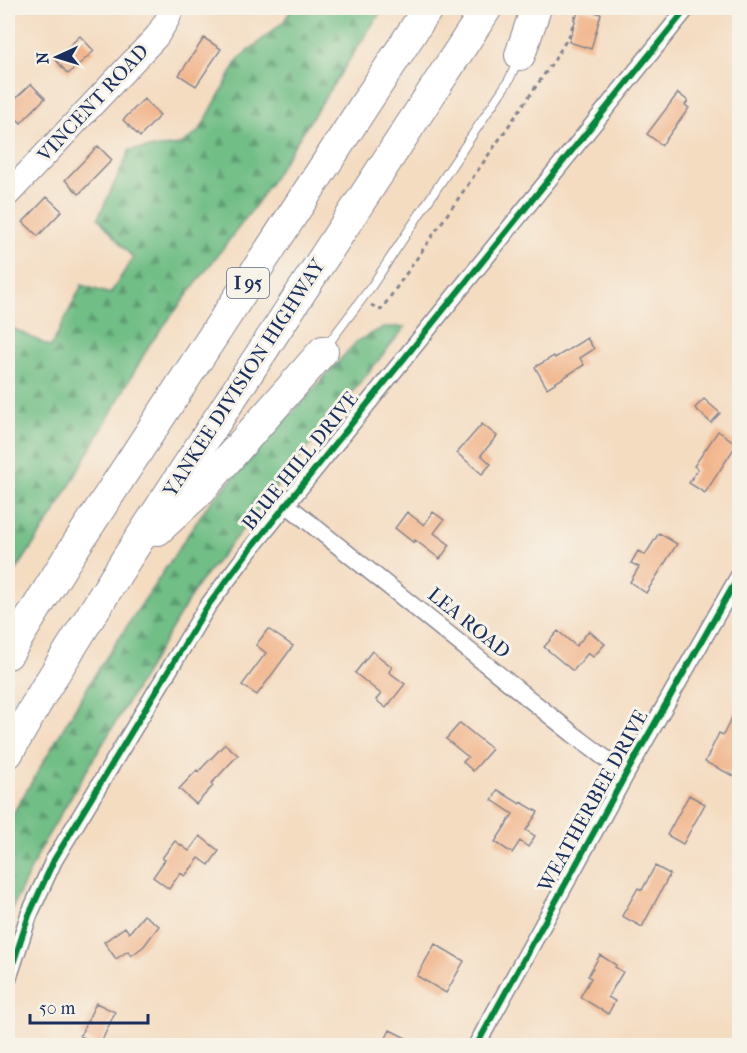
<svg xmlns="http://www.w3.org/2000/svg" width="747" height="1053" font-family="'IM FELL French Canon',serif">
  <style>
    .forest { fill: url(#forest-firs); stroke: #467672; stroke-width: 1.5 }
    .building { fill: #f1b388 }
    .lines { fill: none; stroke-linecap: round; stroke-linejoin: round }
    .lane-casing { stroke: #888690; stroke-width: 10 }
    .street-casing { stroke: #888690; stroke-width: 19 }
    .secondary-casing { stroke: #888690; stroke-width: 26 }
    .highway-casing { stroke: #888690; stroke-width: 32 }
    .path { stroke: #888690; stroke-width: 3; stroke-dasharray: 4.5 4.5; stroke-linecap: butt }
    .lane { stroke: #fff; stroke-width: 8 }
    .street { stroke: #fff; stroke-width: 16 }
    .secondary { stroke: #fff; stroke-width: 24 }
    .highway { stroke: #fff; stroke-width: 30 }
    .cycleway-casing { stroke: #f7f3e8; stroke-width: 10 }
    .cycleway { stroke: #00873e; stroke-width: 6 }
    .labels { text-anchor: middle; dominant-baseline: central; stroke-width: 6; stroke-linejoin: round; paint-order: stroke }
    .shield { fill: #f7f3e8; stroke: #5d6a87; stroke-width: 1.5 }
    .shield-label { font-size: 18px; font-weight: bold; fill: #1b2f5e }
    .street-label { font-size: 20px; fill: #1b2f5e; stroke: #f7f3e8 }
  </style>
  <defs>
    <pattern id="forest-firs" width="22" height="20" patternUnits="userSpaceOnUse" patternTransform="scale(1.5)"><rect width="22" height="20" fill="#71be86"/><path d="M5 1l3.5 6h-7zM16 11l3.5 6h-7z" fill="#5c9b71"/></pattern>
  </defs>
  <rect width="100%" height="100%" fill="#f7f3e8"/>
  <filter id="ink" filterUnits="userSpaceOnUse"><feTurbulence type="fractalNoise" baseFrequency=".0167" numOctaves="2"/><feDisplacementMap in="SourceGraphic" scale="12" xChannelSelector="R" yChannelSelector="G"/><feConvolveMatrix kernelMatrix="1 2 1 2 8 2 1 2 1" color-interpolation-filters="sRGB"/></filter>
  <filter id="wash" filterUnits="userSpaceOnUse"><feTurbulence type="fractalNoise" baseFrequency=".008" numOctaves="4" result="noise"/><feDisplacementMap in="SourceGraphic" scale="24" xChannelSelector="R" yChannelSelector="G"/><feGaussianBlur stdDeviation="1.35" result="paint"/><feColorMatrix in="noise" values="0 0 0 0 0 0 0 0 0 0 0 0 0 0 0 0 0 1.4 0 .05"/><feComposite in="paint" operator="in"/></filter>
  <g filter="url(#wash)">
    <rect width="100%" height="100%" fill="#f4dcc1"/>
    <path class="forest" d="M292,8H383L255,206L150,344L53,515L8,583V419L12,410L8,408V326L51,347L82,285L110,294L133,258L98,218L130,150L181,145L200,130L239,59L284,21Z
      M384,327H405L197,586L44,842L8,917V822L96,673L205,509L357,341Z"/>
    <g id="blocks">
      <path class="building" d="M579,8L601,14L591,49L569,42Z
        M80,36L94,51L68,74L55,59Z
        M204,38L221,49L196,86L179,75Z
        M31,84L45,98L21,123L8,110V93L14,100Z
        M678,93L688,101L685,105L689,108L662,145L647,134Z
        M144,99L160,115L140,137L123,120Z
        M98,146L112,160L79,194L65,180Z
        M47,197L62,211L38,236L23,222Z
        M587,338L594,349L580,358L584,365L547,388L535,367L554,356L555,358Z
        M704,399L720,413L711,423L695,408Z
        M482,424L497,436L481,455L491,464L482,474L457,453Z
        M718,431L737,444L705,493L689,483L698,469L694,466Z
        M407,512L424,525L433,512L444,520L434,533L450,545L440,559L415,540L414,543L395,528Z
        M659,533L677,544L646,593L630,582L639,567L631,563L638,551L645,555Z
        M268,629L293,646L257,695L242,685L266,653L256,645Z
        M558,631L576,646L589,631L605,644L593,657L588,653L573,671L544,647Z
        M372,651L392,667L389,672L405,684L386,708L376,700L381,694L355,673Z
        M740,702V779L705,762L719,733L723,735Z
        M460,723L492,749L473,771L463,762L468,757L446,739Z
        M225,744L238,755L211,784L213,786L196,804L179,789L197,770L198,772Z
        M498,790L520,804L521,802L538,812L526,830L535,836L528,847L520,841L512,853L495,842L513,814L492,800Z
        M689,795L705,804L683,844L667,835Z
        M200,836L219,851L209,865L199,858L185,876L180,873L169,889L153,877L165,860L162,858L175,841L189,851Z
        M655,866L670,874L642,927L622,916L638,888L642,890Z
        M144,915L159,926L144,946L131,956L128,951L116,959L104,942L125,927L129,933Z
        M435,944L464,961L446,993L417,976Z
        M600,955L616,965L615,967L623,972L608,997L615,1001L608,1014L580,997L591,978L588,976Z
        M96,1003L115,1012L100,1045L80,1036Z
        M390,1030L422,1046H382Z"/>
    </g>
  </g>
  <g filter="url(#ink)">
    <use href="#blocks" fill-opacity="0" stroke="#888690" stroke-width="1.5"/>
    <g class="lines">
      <g class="lane-casing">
        <path id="lane" d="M325,348L371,287L509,80L518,60"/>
      </g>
      <g class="street-casing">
        <path id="street" d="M286,504L573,734L626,774
          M8,979L29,915L54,860L207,607L248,552L687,8
          M476,1046L626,774L740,574"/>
      </g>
      <g class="secondary-casing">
        <path id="secondary" d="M8,194L157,36L168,18L171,8"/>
      </g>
      <g class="highway-casing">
        <path id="highway" d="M520,55L536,8
          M158,530L199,492L323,351
          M8,654L67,559L428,8
          M8,753L45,689L127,558L487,8"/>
      </g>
      <path class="path" d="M371,305L381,310L555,59L570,34L578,9"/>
      <use href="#lane" class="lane"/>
      <use href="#street" class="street"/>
      <use href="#secondary" class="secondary"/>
      <use href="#highway" class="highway"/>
      <g class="cycleway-casing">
        <path id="cycleway" d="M8,979L29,915L54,860L207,607L248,552L687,8
          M476,1046L626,774L740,574"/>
      </g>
      <use href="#cycleway" class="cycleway"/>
    </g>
  </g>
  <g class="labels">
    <rect class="shield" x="227" y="268" width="42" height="30" rx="4.5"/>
    <g class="shield-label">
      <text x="248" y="283">I 95</text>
    </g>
    <g class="street-label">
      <text transform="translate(93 103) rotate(-47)">VINCENT ROAD</text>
      <text transform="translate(244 378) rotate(-57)">YANKEE DIVISION HIGHWAY</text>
      <text transform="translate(300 461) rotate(-51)">BLUE HILL DRIVE</text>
      <text transform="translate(469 623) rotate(39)">LEA ROAD</text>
      <text transform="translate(593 801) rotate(-61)">WEATHERBEE DRIVE</text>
    </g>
  </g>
  <rect width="747" height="1053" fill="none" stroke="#f7f3e8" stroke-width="30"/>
  <g transform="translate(57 57) rotate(266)" stroke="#f7f3e8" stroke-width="4.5" paint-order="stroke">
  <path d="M0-4.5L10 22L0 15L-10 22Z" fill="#1b2f5e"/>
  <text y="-9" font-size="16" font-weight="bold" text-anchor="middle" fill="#1b2f5e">N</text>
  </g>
  <path d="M30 1014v9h118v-9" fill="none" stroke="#1b2f5e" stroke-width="3"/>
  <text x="39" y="1014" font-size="18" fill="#1b2f5e" stroke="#f7f3e8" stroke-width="4.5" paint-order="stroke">50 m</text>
</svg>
